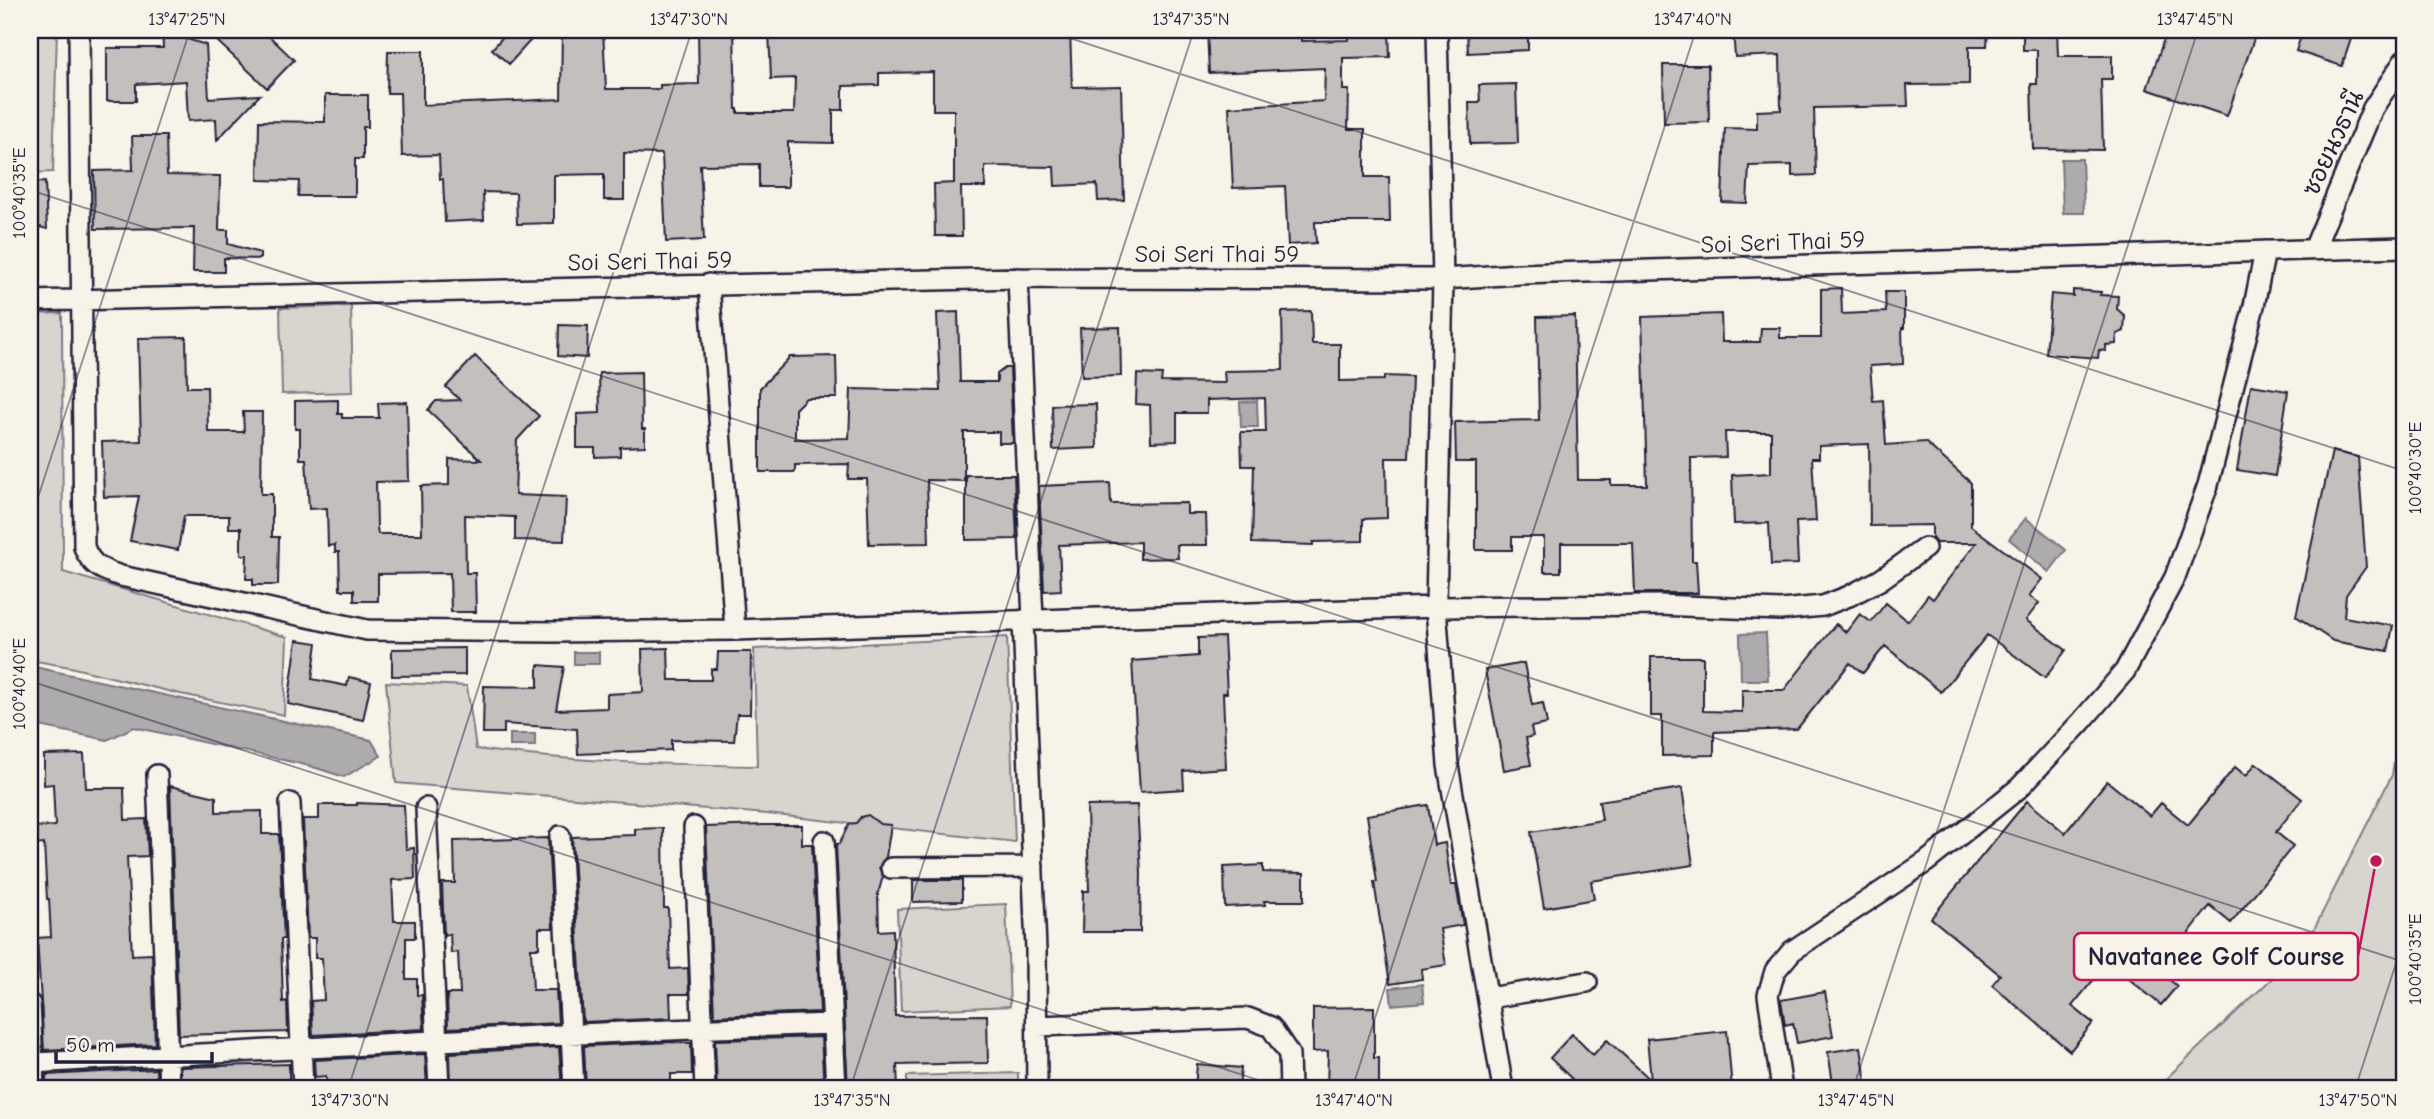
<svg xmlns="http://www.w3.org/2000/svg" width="2434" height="1119" font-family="'Comic Neue','Playpen Sans Thai',sans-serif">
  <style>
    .green { fill: #d8d5cf; stroke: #7d7c85; stroke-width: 2 }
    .water { fill: #aeabad; stroke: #76747f; stroke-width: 2 }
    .building { fill: #c2bfbd; stroke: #22223b; stroke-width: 2 }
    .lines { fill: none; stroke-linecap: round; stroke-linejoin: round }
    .minor-casing { stroke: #22223b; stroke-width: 24 }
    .minor { stroke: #f7f3e8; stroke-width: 19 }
    .ticks { fill: none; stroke: #22223b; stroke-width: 2; stroke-opacity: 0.45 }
    .labels { text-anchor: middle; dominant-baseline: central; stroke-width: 5; stroke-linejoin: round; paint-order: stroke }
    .street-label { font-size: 24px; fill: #22223b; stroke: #f7f3e8 }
    .leader { fill: none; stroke: #c2185b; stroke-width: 2.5 }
    .callout-dot { fill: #c2185b; stroke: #f7f3e8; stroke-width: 2.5 }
    .callout { fill: #f7f3e8; stroke: #c2185b; stroke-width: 2.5 }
    .callout-label { font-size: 26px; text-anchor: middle; font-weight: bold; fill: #22223b }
    .neatline { fill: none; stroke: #22223b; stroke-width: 2.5 }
    .ticks-label { font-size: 18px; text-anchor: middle; fill: #22223b }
  </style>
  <rect width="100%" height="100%" fill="#f7f3e8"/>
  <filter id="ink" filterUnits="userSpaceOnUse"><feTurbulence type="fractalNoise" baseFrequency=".0143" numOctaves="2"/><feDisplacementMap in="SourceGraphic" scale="14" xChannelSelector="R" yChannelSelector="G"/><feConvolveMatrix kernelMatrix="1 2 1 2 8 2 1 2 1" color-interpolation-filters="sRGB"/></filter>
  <g filter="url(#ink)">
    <path class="green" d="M30,30H57L53,172L30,173Z
      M351,306L353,392L282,394L280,308Z
      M62,313L63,572L287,637L284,715L176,693L70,667L30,660V314Z
      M1007,637L1015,842L767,814L396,783L386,682L467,686L476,749C571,762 662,764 757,766L754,649Z
      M2404,700V1089H2155L2305,947L2392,775Z
      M1006,904L1010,1006L901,1011L897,909Z
      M1018,1073V1089H907V1076Z"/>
    <path class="water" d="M2061,159H2082L2084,213H2063Z
      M1257,401L1258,427H1241L1240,402Z
      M2026,518L2066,550L2049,572L2009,539Z
      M1766,633L1768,680H1741L1740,634Z
      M574,652H599V664H574Z
      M30,666L371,740L381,756L344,777L310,766L134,727L107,740L30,724Z
      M510,734H535V746H510Z
      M1422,984L1424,1002L1392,1005L1390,988Z"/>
    <path class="building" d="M162,30H184V38L206,45L209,98L260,95L217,140L216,119L188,121L186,81L136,84V101H107V48H163Z
      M228,30H263L294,60L267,88L217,41Z
      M509,30H540L509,64L492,49Z
      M562,30H603L606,89H660V85L699,84L698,30H734L736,109H738V113H794L795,78L771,79L769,30H1070L1072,87L1121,86L1124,200L1098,201L1097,184L1055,186L1054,167L985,166V187H961L962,236H935L934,184L954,183V110H933V72L879,73V85L843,86V110H833V143L788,142V187H759V164L700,165L704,240L666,242L662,154L624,153V200H604V174L554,175V223L517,224L516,193L483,192L484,220L445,222L443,179H440L439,155L402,156L400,93H387L388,51H423V105L561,99Z
      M1207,30H1301V41L1349,40V30H1389L1390,57L1343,58V90H1349L1348,129H1365V177H1389L1390,222H1315L1316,243L1288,245L1285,186L1233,188L1229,107L1324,101L1325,68L1209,73Z
      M1467,30H1528V50L1468,53Z
      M1733,30H1988L1987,46H1969V84L1907,85L1908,106L1814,108L1816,175L1792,176V165L1749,166L1747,203L1722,202L1725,128L1757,129V111L1781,110L1780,55L1735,57Z
      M2023,30H2057L2058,56H2112V79H2101L2103,150L2033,149L2031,84H2037V50H2023Z
      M2167,30H2182L2207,38L2208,30H2257L2227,116L2147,89Z
      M2303,30H2320L2351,39L2342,66L2296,51Z
      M1663,65H1708L1709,122L1664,123Z
      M1516,84L1518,143L1470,144L1469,102H1480L1479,85Z
      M325,95H368V127H363V159H355V196H298L299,181L258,180L259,121L325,122Z
      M132,136H166L167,175L220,176L219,230H228V244L260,253V259L224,258V272H193L194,228L95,229L94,171L133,170Z
      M45,182L47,229L40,227L30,237V183Z
      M1841,288L1842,314L1886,312L1885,292H1904V328H1902L1903,364L1870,366L1873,401L1883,400L1886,445L1925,442L1971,483V526L2042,579L2029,596L2039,603L2026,620L2066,650L2045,678L1987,635L1941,692L1885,646L1863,673L1850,663L1797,729L1714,732V755L1662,756V716H1651V657H1703V711L1742,712V690H1784L1836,624L1846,632L1860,614L1871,622L1886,603L1908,621L1928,595L1933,599L1976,543H1936L1932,538V525L1870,526L1869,444L1819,446V458H1812L1816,521L1796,522L1798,564L1771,565L1769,523L1734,524L1732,475L1771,473V432H1725L1726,457L1691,458L1692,561H1696L1698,593H1635L1633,543H1561V572H1544V537H1512V550H1476V462H1456L1455,422L1539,420L1537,317L1575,316L1578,480H1611V485H1647L1642,317L1721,314L1722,342H1760L1761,328H1780V338H1821V289Z
      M2073,290L2101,292L2100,295L2118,296L2117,309L2125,316L2124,331L2117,334L2116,344L2106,345V351L2099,350L2098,358L2046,354L2051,294L2073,296Z
      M1311,311L1312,344H1340V381L1384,380V376L1412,377L1409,458H1386L1387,518L1363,519V541L1313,542V545L1252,543L1254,466H1242L1241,432H1266L1265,398L1207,400V413H1177V441L1151,442L1150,405L1136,404L1137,374L1162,375L1161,382L1225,383L1224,371L1283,370L1282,312Z
      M958,312L960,382H997V374L1005,368H1010L1013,443H999V432H964V481L927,480L929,543L869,544L867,479H848L849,464L795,465V472H760V388L790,357L836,356L837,398H806L795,409V439L849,438L851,389L940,391L937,313Z
      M559,325L588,326L587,358L558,356Z
      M1120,327L1121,376L1082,377L1080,328Z
      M186,337L187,387H207L208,432H244L243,412H262L261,494H272V537H279L278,585H253V579H246L247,555H241V528H229V516H184L178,550L130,541L139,496L104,497L102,442L141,441L138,338Z
      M475,356L539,416L517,440L515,495L566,497L564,541L515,540V517L465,515L466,573H475L476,612H451L450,573L378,574V601H354V590H340L339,552H335V545L328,546L327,508L309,509L306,459H300V429H295V401L338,400V414H342V418H379L378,403L407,402L409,481L376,482L377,528L378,534H422L421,486L449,485V459L481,460L428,410L436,401L460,400L446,387Z
      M641,372L642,429H645V446L620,447V456L595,457V448H577V414L600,413L599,373Z
      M2251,385L2288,391L2275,476L2237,470Z
      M1096,404L1097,448L1053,450L1052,405Z
      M2332,451L2358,457L2366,567L2346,595L2344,617L2393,626L2388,651L2333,641L2296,616Z
      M966,475H1014L1017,539L966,540Z
      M1110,483L1111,504L1187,503V514H1206L1207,545H1177L1178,558L1140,559V542L1059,545L1061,590L1044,591L1039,486Z
      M1224,637L1227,693H1223L1226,768L1183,771L1184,789L1140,792L1132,661L1198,656V638Z
      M297,640L317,643L312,679L347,686L349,677L371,682L363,720L288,704Z
      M465,648V675L392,676V649Z
      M668,648L669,680H711V669H717L718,652H751L750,714H737L734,741L671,740V750L578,754L577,729L504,724V733H483L484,686L538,687V665L564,667L556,710L607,708V694L643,692L642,649Z
      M1524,663L1532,705L1543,703L1547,724L1531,727L1533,736L1526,738L1531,765L1504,770L1485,670Z
      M84,754L86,788H124L125,820L146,819L148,856L127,857L132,955L152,954L155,1044L44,1050L37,938L51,937L49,899H47L44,844L32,845L31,827L55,826L53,784L44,785V755Z
      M2256,763L2302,799L2276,832L2293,846L2231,923L2210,906L2159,971L2177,986L2161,1005L2108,962L2072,1006L2093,1023L2070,1051L1992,985L2000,975L1931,918L2027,801L2065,833L2107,781L2150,816L2161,803L2188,825L2235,767L2246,776Z
      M170,786L216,797V812L262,811V834H279L284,939H281L283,1002L287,1001L288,1032L179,1035Z
      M1682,788L1693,865L1591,881L1594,899L1544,908L1531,832L1602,820L1599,801Z
      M357,803L404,805L406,849L414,848L415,879L392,880L394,921H415V938H406V979H417V995H422L424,1029L313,1035L311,1001L324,1000L322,958H315V938H308L303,819H319V805H357Z
      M1137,805L1141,873L1140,932H1082L1083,891H1089L1087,806Z
      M1428,805L1434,845L1445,843L1451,885H1456L1463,925L1440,929L1446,965L1421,969L1422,979L1390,984L1374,882H1377L1367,815Z
      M868,815L880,824L891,825L886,857L879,867L883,876L878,894L879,931L893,930L895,1016L987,1015L988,1063L897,1065L898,1089H848L836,844H839L849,824L856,823L861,817Z
      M764,825H802V844H812L820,1012L714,1016L706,827Z
      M663,828L664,908H668L670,969L688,968L689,994H670L671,1018L583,1022L572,837L635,835V829Z
      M548,838L553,928H539V948H531L533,990H556L558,1023L448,1028L447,994H460L458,952L451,953L450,934L444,935L442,883H455L454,841Z
      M1263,865V872L1304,873V901H1264L1265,905L1225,907L1224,867Z
      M913,880H962V901L913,902Z
      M1825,992L1833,1036L1797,1043L1793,1023L1785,1025L1781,1000Z
      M1374,1007V1058H1379V1089H1327L1328,1051L1313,1052V1008Z
      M1727,1031L1732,1089H1562L1572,1079L1550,1058L1572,1034L1593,1055L1607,1040L1651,1080L1647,1039Z
      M821,1037L824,1089H717L715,1040Z
      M672,1042L691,1043L692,1074H671V1089H586L584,1046Z
      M559,1047L562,1089H451L450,1053Z
      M1861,1047L1867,1089H1834L1828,1052Z
      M425,1054L427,1089H327L326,1076L315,1077L314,1060Z
      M289,1064V1089H181L180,1067Z
      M1197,1064L1241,1068L1239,1089H1195Z
      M156,1069L157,1089H46V1075Z"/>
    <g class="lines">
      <g class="minor-casing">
        <path id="minor" d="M79,30L84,547C91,566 102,570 121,576L367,630L553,632L735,630L1436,607L1659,605L1781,610L1823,606L1849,596L1880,580L1925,548
          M1437,30L1443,279L1436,607L1448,765L1503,1089
          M2314,249L2373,108L2404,61
          M1018,278L1033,620
          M709,284L735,630
          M30,301L1018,278L1443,279L1519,274L2404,247
          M1023,620L1036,950L1037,1089
          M157,775L169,1089
          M290,803L303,1089
          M426,808L439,1089
          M694,827L705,1089
          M560,836L574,1089
          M824,841L836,1089
          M891,868L1033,867
          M1489,998L1587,982
          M30,1004L34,1089
          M1037,1026L1248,1018L1271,1027L1289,1054L1290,1089
          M32,1063C299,1049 566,1032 833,1024
          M1782,1089L1768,995L1775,971L1792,951L1926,862L2019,788L2081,722L2125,671L2175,577L2208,485L2254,306L2265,251"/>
      </g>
      <use href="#minor" class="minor"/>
    </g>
  </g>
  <path class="ticks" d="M1045,30L2404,471M30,190L2404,962M30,522L190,30M30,681L1286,1089M348,1089L692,30M850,1089L1194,30M1352,1089L1696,30M1853,1089L2198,30M2355,1089L2404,939"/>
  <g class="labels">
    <g class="street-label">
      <text transform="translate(2333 143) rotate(-65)">ซอยนวธานี</text>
      <text transform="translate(1783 242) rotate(-2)">Soi Seri Thai 59</text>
      <text x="1217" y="254">Soi Seri Thai 59</text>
      <text transform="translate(650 261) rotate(-1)">Soi Seri Thai 59</text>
    </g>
  </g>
  <path class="leader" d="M2376 861L2358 956"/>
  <circle class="callout-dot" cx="2376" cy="861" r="7"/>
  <rect class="callout" x="2074" y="933" width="284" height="47" rx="7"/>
  <g class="callout-label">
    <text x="2216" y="965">Navatanee Golf Course</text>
  </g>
  <rect width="2434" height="1119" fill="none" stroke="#f7f3e8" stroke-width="77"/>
  <path d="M56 1052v10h156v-10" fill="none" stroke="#22223b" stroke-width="3.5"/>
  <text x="66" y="1052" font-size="21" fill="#22223b" stroke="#f7f3e8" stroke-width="5" paint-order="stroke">50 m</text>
  <rect x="38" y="38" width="2358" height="1042" class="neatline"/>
  <g class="ticks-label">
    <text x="187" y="25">13°47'25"N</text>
    <text x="689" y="25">13°47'30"N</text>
    <text x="1191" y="25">13°47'35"N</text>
    <text x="1693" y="25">13°47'40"N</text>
    <text x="2195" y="25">13°47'45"N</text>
    <text transform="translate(19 193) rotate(-90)" y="6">100°40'35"E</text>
    <text transform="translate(2415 468) rotate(-90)" y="6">100°40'30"E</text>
    <text transform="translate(19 684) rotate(-90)" y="6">100°40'40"E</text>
    <text transform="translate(2415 959) rotate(-90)" y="6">100°40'35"E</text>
    <text x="350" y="1106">13°47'30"N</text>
    <text x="852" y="1106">13°47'35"N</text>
    <text x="1354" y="1106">13°47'40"N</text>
    <text x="1856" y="1106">13°47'45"N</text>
    <text x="2358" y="1106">13°47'50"N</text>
  </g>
</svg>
